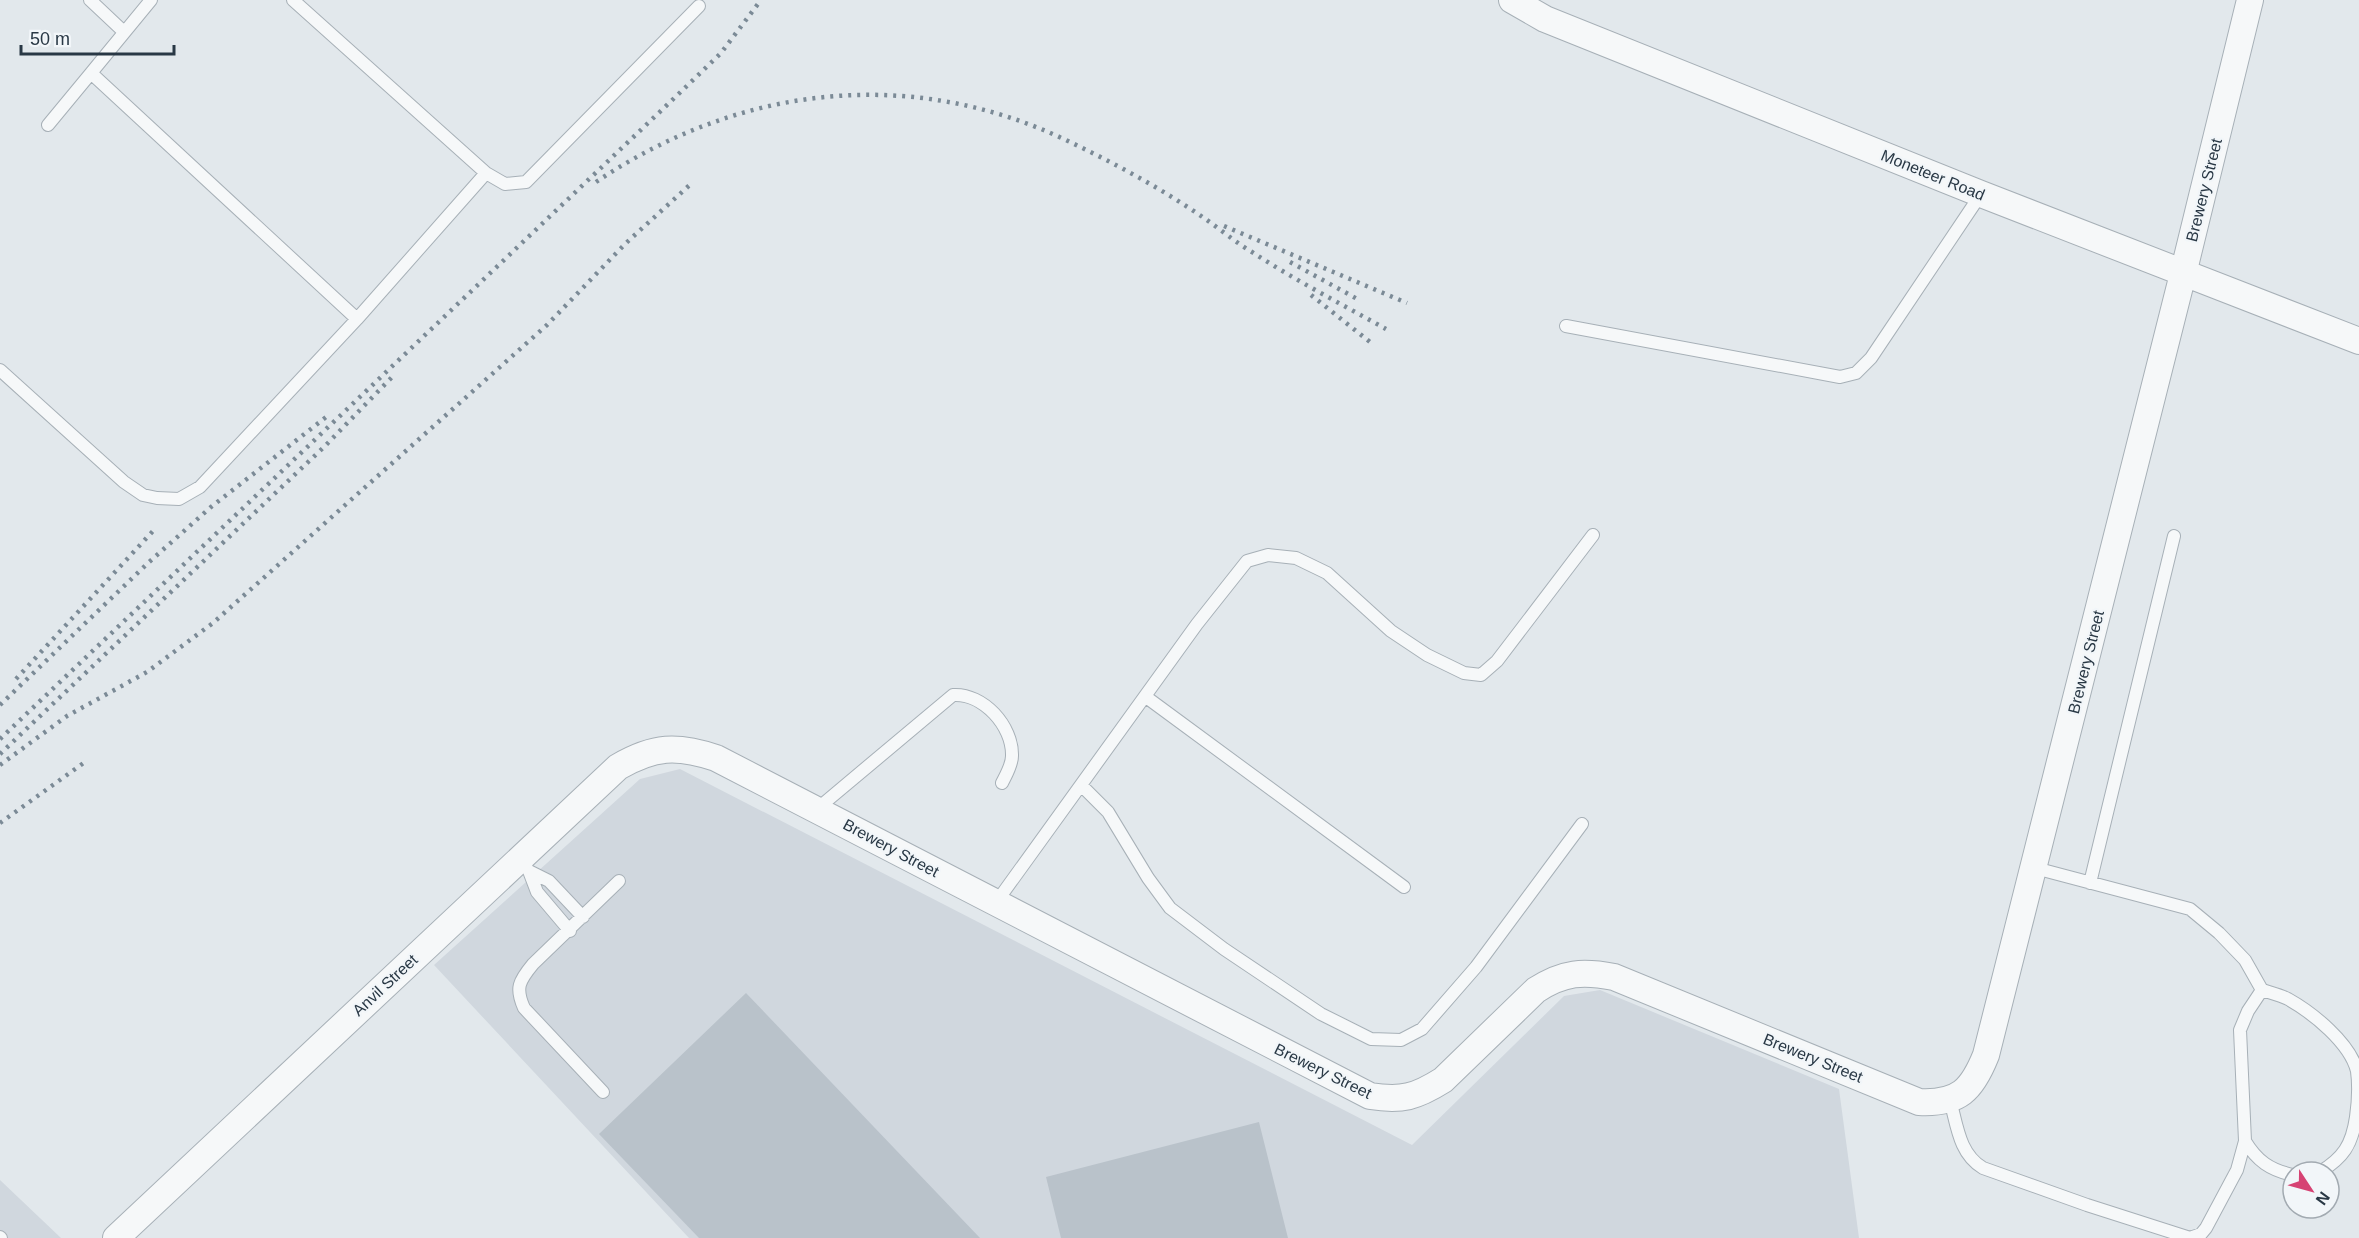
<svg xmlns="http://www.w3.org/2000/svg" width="2359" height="1238" font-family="Arial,sans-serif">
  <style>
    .built { fill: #d0d7de }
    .building { fill: #b9c2ca }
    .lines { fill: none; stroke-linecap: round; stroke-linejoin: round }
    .service-casing { stroke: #a7b0b7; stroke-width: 14 }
    .minor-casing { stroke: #a7b0b7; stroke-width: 28 }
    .service { stroke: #f6f8f9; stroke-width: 12 }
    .minor { stroke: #f6f8f9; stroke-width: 26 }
    .rail { stroke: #7b8a96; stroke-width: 4.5; stroke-dasharray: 3 6; stroke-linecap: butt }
    .labels { text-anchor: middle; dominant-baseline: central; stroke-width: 4.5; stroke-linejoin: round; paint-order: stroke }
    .street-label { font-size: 16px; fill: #293845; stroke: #f2f6f9 }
  </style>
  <rect width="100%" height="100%" fill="#e2e8ec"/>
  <path class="built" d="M680,769L1412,1145L1564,996L1600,990L1839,1089L1859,1238H689L434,965L640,779Z
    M0,1180L61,1238H0Z"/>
  <path class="building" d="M746,993L980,1238H699L599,1134Z
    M1259,1122L1288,1238H1061L1046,1177Z"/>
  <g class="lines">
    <g class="service-casing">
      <path id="service" d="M90,0L124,32
        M151,0L91,73L357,319
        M293,0L486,173L505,184L526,182L699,6
        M48,125L91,73
        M1566,326L1840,377L1856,373L1871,358L1981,194
        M0,370L124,482L143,495L157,498L179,499L200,487L357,319L486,173
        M1146,697L1404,887
        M1081,785L1108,812L1148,878L1170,908L1224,949L1321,1014L1371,1039L1401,1040L1422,1029L1476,967L1582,824
        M817,809L953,695C983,693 1013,726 1012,756C1012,765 1006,775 1002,783
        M519,859L529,871L537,892L570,931
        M2035,868L2190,909L2219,933L2245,960L2262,990C2271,993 2280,995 2288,999C2313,1013 2350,1043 2357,1071C2359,1086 2358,1103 2356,1117C2352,1145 2343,1158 2320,1172
        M529,871L549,881L583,917
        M2090,883L2174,536
        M995,904L1197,624L1247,561L1268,555L1296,558L1327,573L1391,631L1427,655L1464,673L1481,675L1497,661L1593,535
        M2262,990L2248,1011L2240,1030L2245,1141C2257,1161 2270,1170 2293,1175
        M603,1092L524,1008C515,988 519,981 533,964L619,881
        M1950,1100C1957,1125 1959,1154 1983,1168L2087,1205L2190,1238L2201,1234L2206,1228L2237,1170L2245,1141
        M0,1237L1,1238"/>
    </g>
    <g class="minor-casing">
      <path id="minor" d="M1512,0L1545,19L1981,194L2359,341
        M116,1238L618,767C654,746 677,745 716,758L1370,1096C1402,1101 1416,1097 1443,1080L1536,990C1564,972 1583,971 1614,977L1919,1102C1959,1104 1972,1090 1986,1055L2183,274L2250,0"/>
    </g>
    <use href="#service" class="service"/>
    <use href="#minor" class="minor"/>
    <path class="rail" d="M596,182C740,85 912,65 1070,142C1116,164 1162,189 1204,218C1220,229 1235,242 1252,252C1295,280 1341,304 1386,329
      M1224,226L1407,303
      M1290,262L1361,301
      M1311,295L1370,342
      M16,679L153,531
      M0,705L148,563L211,507L330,414
      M0,739L666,106L721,53L761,0
      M0,754L325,446L395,374
      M0,765L67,716L147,672L213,623L547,325L626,243L693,182
      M0,823L85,762"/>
  </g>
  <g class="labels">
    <g class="street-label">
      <text transform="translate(1933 175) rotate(22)">Moneteer Road</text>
      <text transform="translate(2204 190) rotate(-76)">Brewery Street</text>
      <text transform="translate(2086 662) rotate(-76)">Brewery Street</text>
      <text transform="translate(891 848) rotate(28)">Brewery Street</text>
      <text transform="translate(385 985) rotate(-43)">Anvil Street</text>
      <text transform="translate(1813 1058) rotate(22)">Brewery Street</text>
      <text transform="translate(1323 1071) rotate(26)">Brewery Street</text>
    </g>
  </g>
  <g transform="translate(2311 1190) rotate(126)"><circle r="28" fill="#f2f6f9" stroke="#a2aab1" stroke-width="1.5"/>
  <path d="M0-4.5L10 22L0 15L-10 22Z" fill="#d64273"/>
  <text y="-9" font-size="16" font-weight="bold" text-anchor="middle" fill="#293845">N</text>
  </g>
  <path d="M21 45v9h153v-9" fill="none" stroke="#293845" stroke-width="3"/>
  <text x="30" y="45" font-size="18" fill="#293845" stroke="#f2f6f9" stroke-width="4.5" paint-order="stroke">50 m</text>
</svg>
